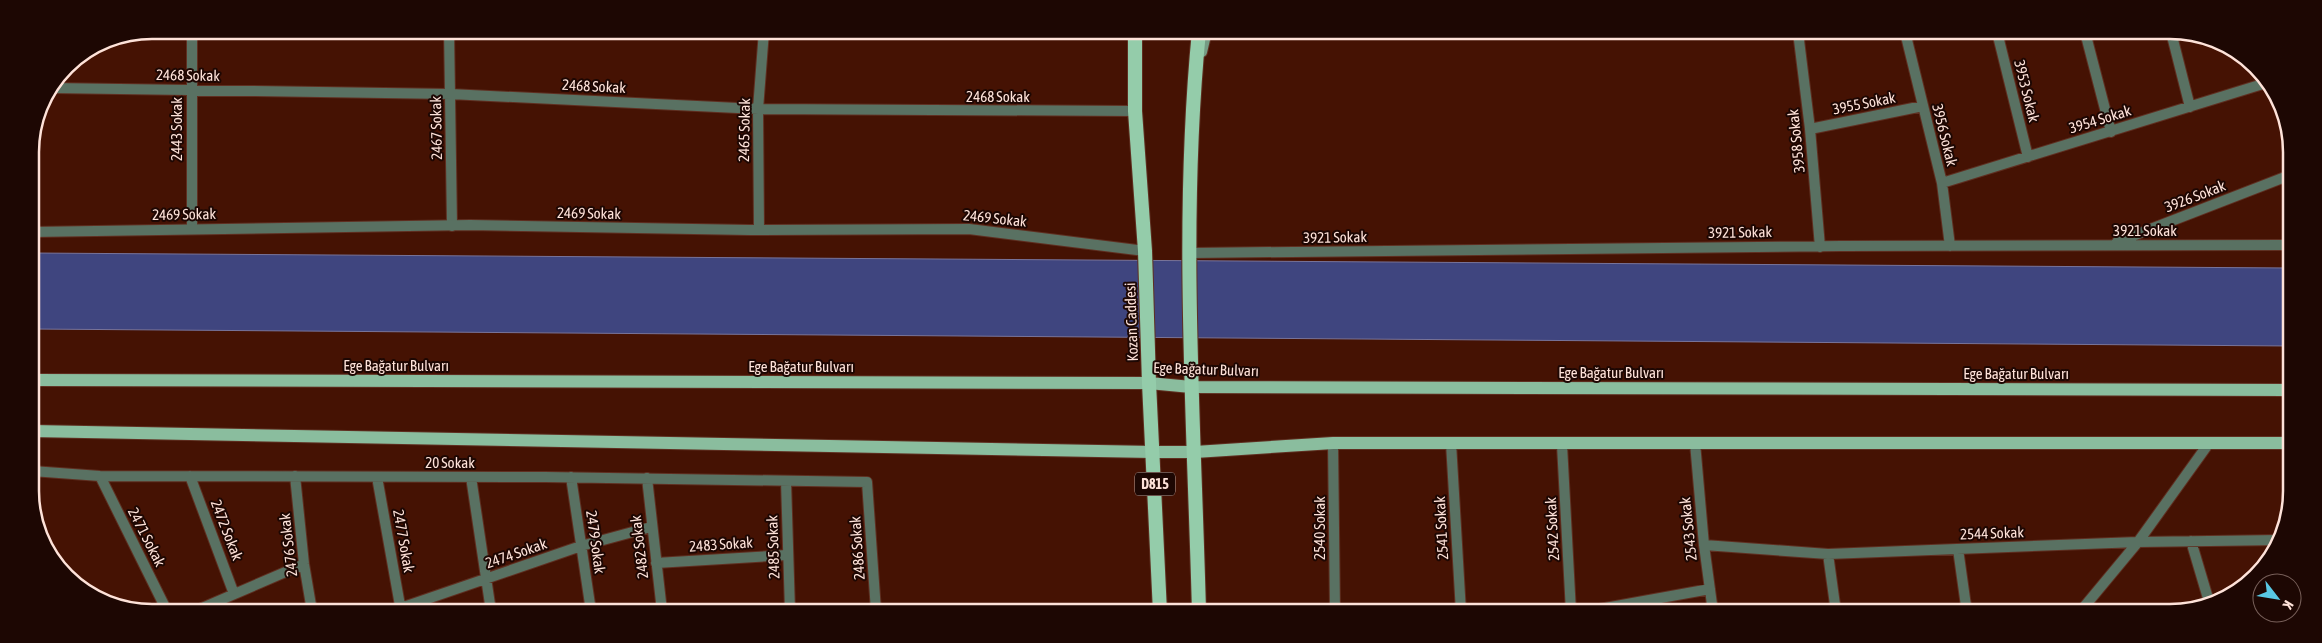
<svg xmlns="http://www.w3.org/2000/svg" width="2322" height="643" font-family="'Asap Condensed',sans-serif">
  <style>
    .water { fill: #3f457f; stroke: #78749a }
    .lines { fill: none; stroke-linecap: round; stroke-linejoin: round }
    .minor-casing { stroke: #5f2f21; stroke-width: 12 }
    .tertiary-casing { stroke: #5f2f21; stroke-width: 12 }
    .secondary-casing { stroke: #5f2f21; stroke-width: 12 }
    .primary-casing { stroke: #5f2f21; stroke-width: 14 }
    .trunk-casing { stroke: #5f2f21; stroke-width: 16 }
    .minor { stroke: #597162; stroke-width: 10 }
    .tertiary { stroke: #597162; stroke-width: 10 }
    .secondary { stroke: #759c84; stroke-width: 10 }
    .primary { stroke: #8abd9e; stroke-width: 12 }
    .trunk { stroke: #94ccaa; stroke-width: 14 }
    .labels { text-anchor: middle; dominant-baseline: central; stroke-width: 4; stroke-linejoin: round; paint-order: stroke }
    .shield { fill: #1d0703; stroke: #baa099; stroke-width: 1 }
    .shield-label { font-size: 14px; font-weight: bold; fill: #fee2d9 }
    .street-label { font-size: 15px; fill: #fee2d9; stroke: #1d0703 }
    .rim { fill: none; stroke: #fee2d9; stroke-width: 2.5 }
  </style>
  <rect width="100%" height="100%" fill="#451203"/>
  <path class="water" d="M31,253L2290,268V346L31,329Z"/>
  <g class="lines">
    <g class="minor-casing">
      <path id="minor" d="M449,30L452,226
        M1798,32L1810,129L1820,247
        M1905,32L1942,183L1950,246
        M1997,32L2028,157
        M2085,32L2111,132
        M2171,32L2190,107
        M51,88L450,94L758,109L1135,111
        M1810,129L1923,106
        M1942,183L2266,83
        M192,228V30
        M759,230L758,109L764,31
        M2117,242L2290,175
        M1190,253L1841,246L2290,245
        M1333,443L1335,612
        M1451,443L1461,612
        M1695,443L1704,545L1713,612
        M1562,445L1571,612
        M32,471L100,476L545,477L867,482L876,611
        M100,476L167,611
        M190,476L234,594
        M295,476L304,564L312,611
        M377,477L401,611
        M471,477L491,611
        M571,477L591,611
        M647,478L662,611
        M786,481L790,611
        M2191,541L2210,605
        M1704,545L1828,554L2138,542L2280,540
        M1958,549L1967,613
        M1828,554L1836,612
        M656,563L787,555
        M195,611L304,564
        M392,611L581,546L651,527
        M1583,612L1710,589
        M2079,613L2138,542L2209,443"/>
    </g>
    <g class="tertiary-casing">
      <path id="tertiary" d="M31,232L470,225L750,230L969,229L1145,251"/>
    </g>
    <g class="secondary-casing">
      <path id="secondary" d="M1202,52L1207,31"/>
    </g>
    <g class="primary-casing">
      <path id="primary" d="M32,380L1149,383L1191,387L2290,390
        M32,431L1153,452H1195L1333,443H2290"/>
    </g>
    <g class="trunk-casing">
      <path id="trunk" d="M1135,31V111L1145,251L1149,383L1160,612
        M1199,612C1194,419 1180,224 1199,31"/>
    </g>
    <use href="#minor" class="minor"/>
    <use href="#tertiary" class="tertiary"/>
    <use href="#secondary" class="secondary"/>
    <use href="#primary" class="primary"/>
    <use href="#trunk" class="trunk"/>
  </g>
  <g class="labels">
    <rect class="shield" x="1135" y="472.5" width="40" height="23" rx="4"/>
    <g class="shield-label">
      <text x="1155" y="484">D815</text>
    </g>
    <g class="street-label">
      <text transform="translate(188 75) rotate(1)">2468 Sokak</text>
      <text transform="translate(594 86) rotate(3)">2468 Sokak</text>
      <text transform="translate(2027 91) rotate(76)">3953 Sokak</text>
      <text x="998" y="96">2468 Sokak</text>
      <text transform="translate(1864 103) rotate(-11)">3955 Sokak</text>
      <text transform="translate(2100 119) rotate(-17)">3954 Sokak</text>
      <text transform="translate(436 128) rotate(-91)">2467 Sokak</text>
      <text transform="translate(176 129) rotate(-90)">2443 Sokak</text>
      <text transform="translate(744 130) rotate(-89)">2465 Sokak</text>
      <text transform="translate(1945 135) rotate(76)">3956 Sokak</text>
      <text transform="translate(1796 141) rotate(-96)">3958 Sokak</text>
      <text transform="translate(2195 196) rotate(-21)">3926 Sokak</text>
      <text transform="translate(589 213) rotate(1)">2469 Sokak</text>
      <text transform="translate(184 214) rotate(-1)">2469 Sokak</text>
      <text transform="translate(995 218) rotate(6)">2469 Sokak</text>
      <text x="2145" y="230">3921 Sokak</text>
      <text transform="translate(1740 232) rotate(-1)">3921 Sokak</text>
      <text transform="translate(1335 237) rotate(-1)">3921 Sokak</text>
      <text transform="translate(1131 322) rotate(-92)">Kozan Caddesi</text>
      <text x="396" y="365">Ege Bağatur Bulvarı</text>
      <text x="801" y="366">Ege Bağatur Bulvarı</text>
      <text transform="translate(1206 369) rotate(2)">Ege Bağatur Bulvarı</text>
      <text x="1611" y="372">Ege Bağatur Bulvarı</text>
      <text x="2016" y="373">Ege Bağatur Bulvarı</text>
      <text x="450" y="462">20 Sokak</text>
      <text transform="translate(1319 528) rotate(-90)">2540 Sokak</text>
      <text transform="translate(1441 528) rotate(-93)">2541 Sokak</text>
      <text transform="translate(1552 529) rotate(-93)">2542 Sokak</text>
      <text transform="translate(1688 529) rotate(-96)">2543 Sokak</text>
      <text transform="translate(227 530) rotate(69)">2472 Sokak</text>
      <text transform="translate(1992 533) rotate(-2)">2544 Sokak</text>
      <text transform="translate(147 537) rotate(63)">2471 Sokak</text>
      <text transform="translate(404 541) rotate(80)">2477 Sokak</text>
      <text transform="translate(596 542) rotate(82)">2479 Sokak</text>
      <text transform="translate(721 544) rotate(-4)">2483 Sokak</text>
      <text transform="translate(288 545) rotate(-97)">2476 Sokak</text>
      <text transform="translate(639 547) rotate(-97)">2482 Sokak</text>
      <text transform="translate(773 547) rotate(-92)">2485 Sokak</text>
      <text transform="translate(857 548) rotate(-94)">2486 Sokak</text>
      <text transform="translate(516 553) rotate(-19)">2474 Sokak</text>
    </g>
  </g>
  <path d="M0 0H2322V643H0ZM152 39H2170A113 113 0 0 1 2283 152V491A113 113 0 0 1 2170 604H152A113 113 0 0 1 39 491V152A113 113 0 0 1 152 39Z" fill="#1d0703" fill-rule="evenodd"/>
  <path class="rim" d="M152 39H2170A113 113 0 0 1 2283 152V491A113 113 0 0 1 2170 604H152A113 113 0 0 1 39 491V152A113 113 0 0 1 152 39Z"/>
  <g transform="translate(2277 598) rotate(121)"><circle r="24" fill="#1d0703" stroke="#775f59"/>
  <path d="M0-4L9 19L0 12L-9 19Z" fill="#59c8e4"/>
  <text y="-8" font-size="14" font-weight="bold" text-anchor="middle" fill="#fee2d9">K</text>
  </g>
</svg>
